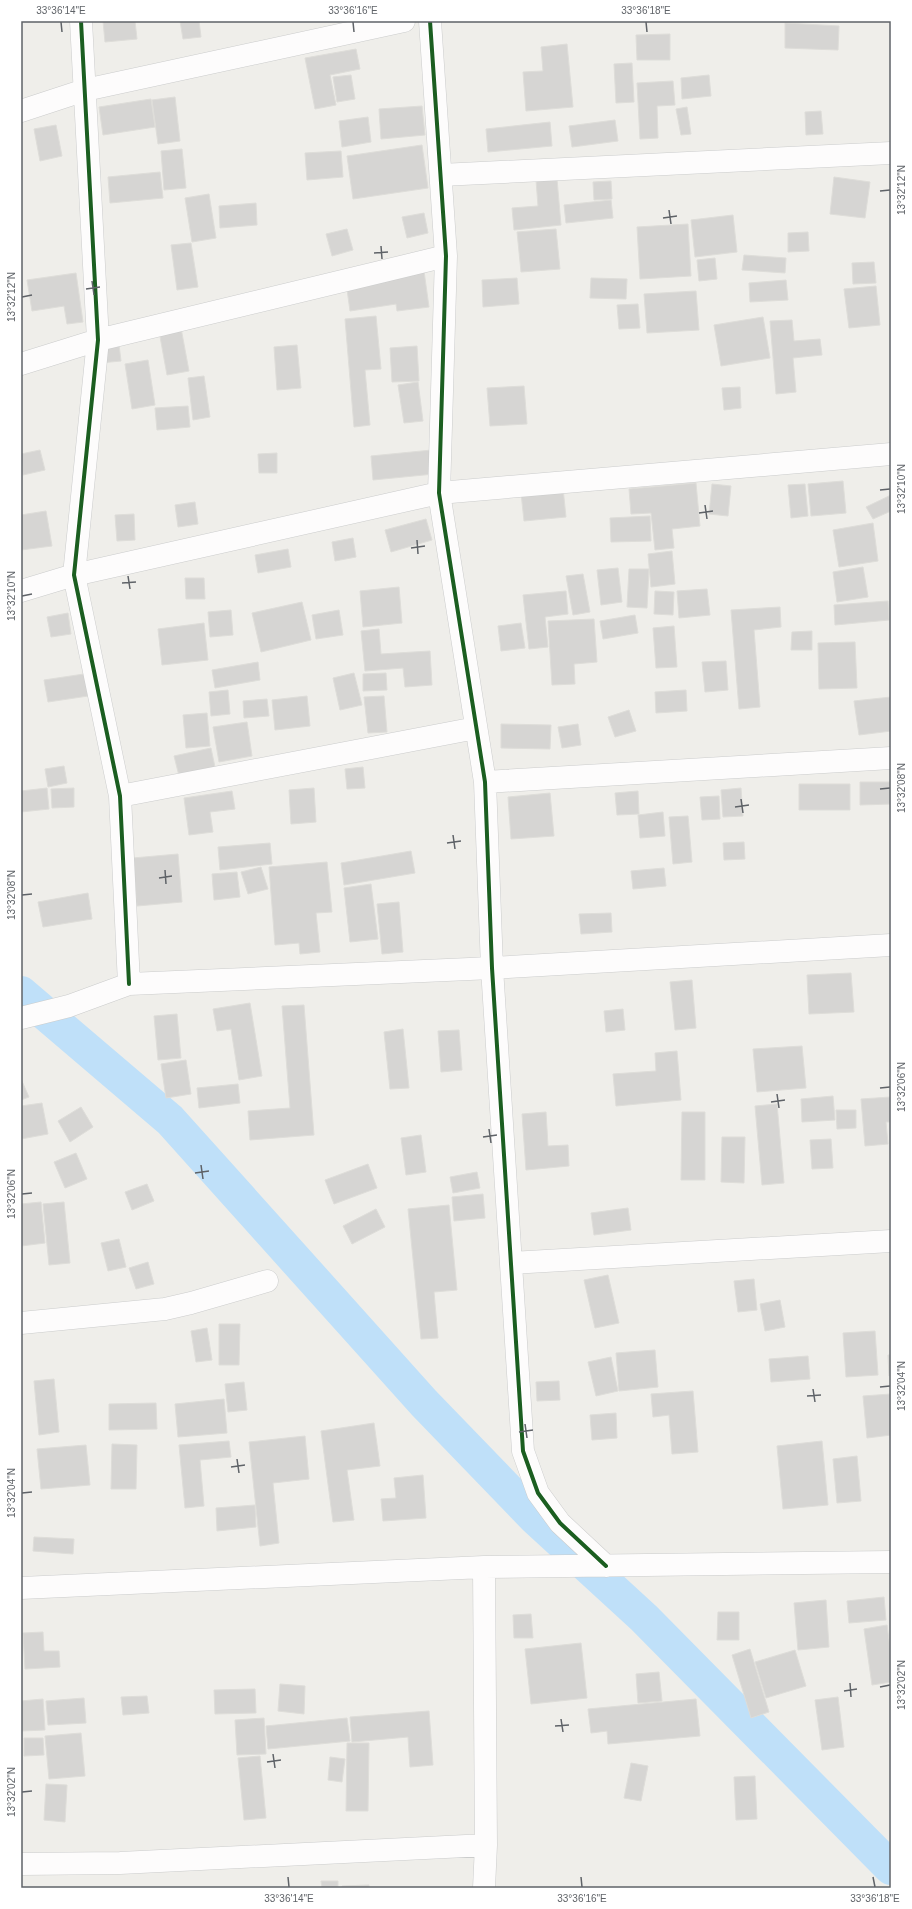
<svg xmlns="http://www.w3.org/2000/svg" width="912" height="1909" font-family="Helvetica,sans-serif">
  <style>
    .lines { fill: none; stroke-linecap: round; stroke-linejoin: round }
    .canal { stroke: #bfe0f9; stroke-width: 34 }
    .building { fill: #d6d5d3; stroke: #deddd9 }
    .street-casing { stroke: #cbcccc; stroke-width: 23 }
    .street { stroke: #fdfcfc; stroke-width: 22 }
    .cycleway-casing { stroke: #fff; stroke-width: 6 }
    .cycleway { stroke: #1b5e20; stroke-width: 4 }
    .ticks { fill: none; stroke: #5f6368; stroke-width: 1.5 }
    .neatline { fill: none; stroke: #5f6368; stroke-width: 1.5 }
    .ticks-label { font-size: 10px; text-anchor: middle; fill: #5f6368 }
  </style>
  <rect width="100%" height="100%" fill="#efeeea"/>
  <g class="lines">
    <path class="canal" d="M21,993L170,1120L424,1403L535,1518L644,1618L891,1868"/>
  </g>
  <path class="building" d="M103,21H135L137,39L105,42Z
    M180,21H199L201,37L183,39Z
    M785,23L839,26L838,50L785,48Z
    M670,34V60H637L636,35Z
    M567,44L573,107L526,111L523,72L543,71L541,47Z
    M356,49L360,69L330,75L336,105L315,109L305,58Z
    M632,63L634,102L616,103L614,64Z
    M351,75L355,99L337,102L333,77Z
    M709,75L711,96L682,99L681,78Z
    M673,81L675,105L657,106L658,138L640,139L637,83Z
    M175,97L180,141L158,144L152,100Z
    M151,99L155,127L103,135L99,107Z
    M422,106L425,135L381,139L379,109Z
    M687,107L691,134L681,135L676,109Z
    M821,111L823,134L806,135L805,112Z
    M368,117L371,142L342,147L339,121Z
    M615,120L618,141L572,147L569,126Z
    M550,122L552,146L488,152L486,129Z
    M56,125L62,156L40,161L34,129Z
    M422,145L428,188L353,199L347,156Z
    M182,149L186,188L164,190L161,151Z
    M341,151L343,177L307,180L305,153Z
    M160,172L163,198L110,203L108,177Z
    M834,177L870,182L865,218L830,214Z
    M557,179L561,225L514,230L512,208L538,206L536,180Z
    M611,181L612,199L594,200L593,182Z
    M209,194L216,238L192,242L185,198Z
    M611,200L613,218L566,223L564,205Z
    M256,203L257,225L220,228L219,206Z
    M424,213L428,233L407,238L402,217Z
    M733,215L737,252L695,257L691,220Z
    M688,224L691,276L640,279L637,227Z
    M347,229L353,250L332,256L326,234Z
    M556,229L560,269L521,272L517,232Z
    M808,232L809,251L788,252V233Z
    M191,243L198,287L177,290L171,245Z
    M744,255L786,258L785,273L742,270Z
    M715,258L717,279L699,281L697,260Z
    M874,262L876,283L853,284L852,263Z
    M424,271L429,307L397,311L396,304L350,311L346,282Z
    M76,273L83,322L67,324L64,306L32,311L27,280Z
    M517,278L519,304L483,307L482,280Z
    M591,278L627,279L626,299L590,298Z
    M786,280L788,300L750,302L749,283Z
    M876,286L880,325L849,328L844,289Z
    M696,291L699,330L647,333L644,294Z
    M638,304L640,328L619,329L617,305Z
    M376,316L381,369L365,370L370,425L354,427L345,319Z
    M763,317L770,358L721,366L714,325Z
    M792,320L794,341L820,339L822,355L793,358L796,392L776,394L770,321Z
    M181,328L189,371L167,375L159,331Z
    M119,345L121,361L100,363L98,346Z
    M297,345L301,388L277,390L274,347Z
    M417,346L419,381L392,382L390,348Z
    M148,360L155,405L132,409L125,364Z
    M204,376L210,417L193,420L188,378Z
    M418,382L423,421L404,423L398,385Z
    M524,386L527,424L490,426L487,388Z
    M740,387L741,408L724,410L722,388Z
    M188,406L190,427L157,430L155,408Z
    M442,449L444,473L373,480L371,456Z
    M40,450L45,470L23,475L21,454Z
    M277,453V473H259L258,454Z
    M843,481L846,513L811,516L808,484Z
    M696,483L700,526L672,529L674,548L655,550L651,513L631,514L629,489Z
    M712,484L731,486L728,516L709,514Z
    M805,484L808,516L791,518L788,485Z
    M563,488L566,517L524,521L521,493Z
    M891,495V511L873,519L866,507Z
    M195,502L198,524L178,527L175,505Z
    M46,511L52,546L21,550V515Z
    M134,514L135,540L117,541L115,515Z
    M650,516L651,541L611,542L610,518Z
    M426,519L432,540L391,552L385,530Z
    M873,523L878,561L839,567L833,530Z
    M353,538L356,557L335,561L332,542Z
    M288,549L291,567L258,573L255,555Z
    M672,551L675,584L651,587L648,554Z
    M863,567L868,597L837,602L833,572Z
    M618,568L622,602L601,605L597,570Z
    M629,569H649L647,608L627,607Z
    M583,574L590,612L573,615L566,576Z
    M185,578H204L205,599H186Z
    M399,587L402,623L363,627L360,591Z
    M707,589L710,615L679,618L677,591Z
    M566,591L568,614L545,617L548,647L529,649L523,595Z
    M655,591L674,592L673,615L654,614Z
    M888,601L889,620L835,625L834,605Z
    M302,602L311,640L261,652L252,613Z
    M780,607L781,627L754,630L760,707L739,709L731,610Z
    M231,610L233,635L210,637L208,612Z
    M339,610L343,635L316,639L312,615Z
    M68,613L71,634L51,637L47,617Z
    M635,615L638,633L603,639L600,621Z
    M594,619L597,662L574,664L575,684L552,685L548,621Z
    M204,623L208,660L162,665L158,629Z
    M521,623L525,648L501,651L498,626Z
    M674,626L677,667L656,668L653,628Z
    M379,629L381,654L430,651L432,685L405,687L403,668L365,671L361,631Z
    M812,631V650H791L792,632Z
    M855,642L857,688L819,689L818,643Z
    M726,661L728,690L705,692L702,662Z
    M258,662L260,680L215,688L212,670Z
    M354,673L362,705L340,710L333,678Z
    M386,673L387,690L363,691V674Z
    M84,674L88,696L48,702L44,680Z
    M228,690L230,714L211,716L209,692Z
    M686,690L687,711L656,713L655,692Z
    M307,696L310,726L275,730L272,700Z
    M384,696L387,732L368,733L364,697Z
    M891,697V731L859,735L854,701Z
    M267,699L269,716L244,718L243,701Z
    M629,710L636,731L615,737L608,717Z
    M207,713L210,746L186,748L183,715Z
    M247,722L252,756L219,762L213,727Z
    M501,724L551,725L550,749L501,748Z
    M578,724L581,745L562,748L558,727Z
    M211,748L215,767L179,776L174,756Z
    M64,766L67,783L48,787L45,769Z
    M363,767L365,788L347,789L345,769Z
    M860,782H891V804L860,805Z
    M799,784H850V810H799Z
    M47,788L49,809L21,812V791Z
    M74,788V807L52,808L51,789Z
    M314,788L316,822L291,824L289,790Z
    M741,788L743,816L723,817L721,790Z
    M232,791L235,809L210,812L213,832L189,835L184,798Z
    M638,791L639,814L617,815L615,793Z
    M550,793L554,836L511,839L508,797Z
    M719,796L720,819L702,820L700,797Z
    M663,812L665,836L640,838L638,815Z
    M688,816L692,862L673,864L669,817Z
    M744,842L745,859L724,860L723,843Z
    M270,843L272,864L220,870L218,847Z
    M411,851L415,873L344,885L341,863Z
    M178,854L182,902L137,906L133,858Z
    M327,862L332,912L316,913L320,952L300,954L299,943L275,945L269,867Z
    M261,867L268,889L248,894L241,872Z
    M664,868L666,886L633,889L631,871Z
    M237,872L240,897L214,900L212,874Z
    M371,884L378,939L350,942L344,888Z
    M88,893L92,919L43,927L38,902Z
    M399,902L403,952L382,954L377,904Z
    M611,913L612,932L581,934L579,914Z
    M851,973L854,1012L809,1014L807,975Z
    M692,980L696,1028L675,1030L670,982Z
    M250,1003L262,1076L239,1080L231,1029L217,1031L213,1009Z
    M304,1005L314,1135L250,1140L248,1111L290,1108L282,1006Z
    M623,1009L625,1030L606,1032L604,1011Z
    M177,1014L181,1058L158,1060L154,1016Z
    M403,1029L409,1088L390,1089L384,1032Z
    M459,1030L462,1070L441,1072L438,1031Z
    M802,1046L806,1088L757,1092L753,1049Z
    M677,1051L681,1100L616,1106L613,1074L656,1071L655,1053Z
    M186,1060L191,1094L166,1098L161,1064Z
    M21,1079L29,1097L21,1100Z
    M238,1084L240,1103L199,1108L197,1088Z
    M833,1096L835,1120L802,1122L801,1099Z
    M891,1097V1122H886L888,1144L865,1146L861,1099Z
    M42,1103L48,1134L21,1139V1106Z
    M777,1104L784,1183L762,1185L755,1106Z
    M81,1107L93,1127L70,1142L58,1121Z
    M836,1110H856V1128L837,1129Z
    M546,1112L548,1146L568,1145L569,1166L526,1170L522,1114Z
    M682,1112H705V1180H681Z
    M421,1135L426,1172L406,1175L401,1138Z
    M722,1137H745L744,1183L721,1182Z
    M831,1139L833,1168L812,1169L810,1140Z
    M76,1153L87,1179L65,1188L54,1162Z
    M368,1164L377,1188L334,1204L325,1180Z
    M477,1172L480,1188L453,1193L450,1177Z
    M147,1184L154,1201L132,1210L125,1192Z
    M483,1194L485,1218L454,1221L452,1197Z
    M41,1202L45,1243L21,1246V1204Z
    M64,1202L70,1263L49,1265L43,1204Z
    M449,1205L457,1290L434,1292L438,1338L421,1339L408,1209Z
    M628,1208L631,1230L594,1235L591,1213Z
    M376,1209L385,1227L352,1244L343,1226Z
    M119,1239L126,1267L108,1271L101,1243Z
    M148,1262L154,1284L136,1289L129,1268Z
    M608,1275L619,1323L595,1328L584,1280Z
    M754,1279L757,1310L738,1312L734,1281Z
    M780,1300L785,1327L765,1331L760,1304Z
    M219,1324H240L239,1365H219Z
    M207,1328L212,1360L196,1362L191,1331Z
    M875,1331L878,1375L846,1377L843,1333Z
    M655,1350L658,1387L619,1391L616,1353Z
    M888,1355H891V1376H889Z
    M808,1356L810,1379L771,1382L769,1359Z
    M611,1357L618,1391L596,1396L588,1362Z
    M54,1379L59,1432L39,1435L34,1381Z
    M559,1381L560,1400L537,1401L536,1382Z
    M244,1382L247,1410L228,1412L225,1384Z
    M693,1391L698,1452L672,1454L669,1415L653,1417L651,1394Z
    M891,1394V1435L867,1438L863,1396Z
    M224,1399L227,1433L178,1437L175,1404Z
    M156,1403L157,1429L109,1430V1404Z
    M616,1413L617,1438L592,1440L590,1415Z
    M374,1423L380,1466L347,1470L354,1520L333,1522L321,1431Z
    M305,1436L309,1479L273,1483L279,1543L260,1546L249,1442Z
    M229,1441L231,1457L200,1460L204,1506L185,1508L179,1445Z
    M822,1441L828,1505L783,1509L777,1446Z
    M112,1444L137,1445L136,1489H111Z
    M86,1445L90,1485L41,1489L37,1449Z
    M857,1456L861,1501L837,1503L833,1459Z
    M423,1475L426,1518L383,1521L381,1499L396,1498L394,1478Z
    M255,1505L256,1527L217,1531L216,1508Z
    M34,1537L74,1539L73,1554L33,1551Z
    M884,1597L886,1620L849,1623L847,1601Z
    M826,1600L829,1647L798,1650L794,1603Z
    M718,1612H739V1640H717Z
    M531,1614L533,1638H514L513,1615Z
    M887,1625L891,1655V1682L872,1685L864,1629Z
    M43,1632L44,1651H59L60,1667L25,1669L23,1633Z
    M581,1643L587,1698L531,1704L525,1649Z
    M750,1649L769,1712L751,1718L732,1655Z
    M795,1650L806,1686L766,1698L755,1662Z
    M659,1672L662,1701L638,1703L636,1674Z
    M280,1684L305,1686L304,1714L278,1711Z
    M255,1689L256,1713L215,1714L214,1690Z
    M147,1696L149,1713L123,1715L121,1697Z
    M838,1697L844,1747L822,1750L815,1700Z
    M84,1698L86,1723L48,1725L46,1701Z
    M43,1699L45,1730L21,1731V1701Z
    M696,1699L700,1736L608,1744L607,1731L591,1733L588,1709Z
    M429,1711L433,1765L410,1767L408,1737L352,1742L350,1717Z
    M264,1718L266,1754L237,1755L235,1720Z
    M347,1718L350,1741L268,1749L266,1726Z
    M81,1733L85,1776L49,1779L45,1736Z
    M24,1738H43L44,1755L24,1756Z
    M347,1743H369L368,1811H346Z
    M260,1756L266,1818L244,1820L238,1758Z
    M330,1757L345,1759L342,1782L328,1780Z
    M631,1763L648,1766L641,1801L624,1798Z
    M755,1776L757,1819L736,1820L734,1777Z
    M46,1784L67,1785L65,1822L44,1820Z
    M321,1881H338V1888H322Z
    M369,1885V1888H342V1886Z"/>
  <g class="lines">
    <g class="street-casing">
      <path id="street" d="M81,21L98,340L74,575L120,796L129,984
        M430,21L446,256L439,493L485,782L492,968L523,1451L538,1493L560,1523L606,1566
        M21,111L85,90L404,21
        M441,175L891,153
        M21,364L98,340L446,256
        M21,591L74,575L439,493L891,454
        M485,782L891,758
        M120,796L476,728
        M21,1018L69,1006L129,984L492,968L891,945
        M511,1263L891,1241
        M21,1323L165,1309L191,1303L267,1281
        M484,1567L486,1845L484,1888
        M21,1588L484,1567L891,1562
        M21,1864L120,1863L486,1845"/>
    </g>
    <use href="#street" class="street"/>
    <g class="cycleway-casing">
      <path id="cycleway" d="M81,21L98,340L74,575L120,796L129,984
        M430,21L446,256L439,493L485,782L492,968L523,1451L538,1493L560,1523L606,1566"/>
    </g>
    <use href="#cycleway" class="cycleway"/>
  </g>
  <path class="ticks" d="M61,22L62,32M353,22L354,32M646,22L647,32M880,191L890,190M669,210L671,224M663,218L677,216M381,246L382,259M374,253L388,252M92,281L94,295M86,289L100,287M22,297L32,295M880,490L890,489M705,505L707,519M699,513L713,511M417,540L418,554M411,548L425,546M128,576L130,589M122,583L136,582M22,596L32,594M880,789L890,788M741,799L743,813M735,807L749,805M453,835L455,849M447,843L461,841M165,870L166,884M159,878L172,876M22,895L32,894M880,1088L890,1087M777,1094L779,1108M771,1102L785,1100M489,1129L491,1143M483,1137L497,1135M201,1165L203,1179M195,1173L209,1171M22,1194L32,1193M880,1387L890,1386M813,1389L815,1402M807,1396L821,1395M525,1424L527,1438M519,1432L533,1430M237,1459L239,1473M231,1467L245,1465M22,1493L32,1492M850,1683L851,1697M880,1687L890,1685M844,1691L857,1689M561,1719L563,1732M555,1726L569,1725M273,1754L275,1768M267,1762L281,1760M22,1792L32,1791M288,1877L289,1887M581,1877L582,1887M873,1877L875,1887"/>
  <rect width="912" height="1909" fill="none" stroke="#ffffff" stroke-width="44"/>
  <rect x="22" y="22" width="868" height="1865" class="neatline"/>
  <g class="ticks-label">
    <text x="61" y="14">33°36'14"E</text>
    <text x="353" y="14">33°36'16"E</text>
    <text x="646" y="14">33°36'18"E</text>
    <text transform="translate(901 190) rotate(-90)" y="4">13°32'12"N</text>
    <text transform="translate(11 297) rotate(-90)" y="4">13°32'12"N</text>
    <text transform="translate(901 489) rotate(-90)" y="4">13°32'10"N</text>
    <text transform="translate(11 596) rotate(-90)" y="4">13°32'10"N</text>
    <text transform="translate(901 788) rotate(-90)" y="4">13°32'08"N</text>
    <text transform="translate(11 895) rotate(-90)" y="4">13°32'08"N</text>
    <text transform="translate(901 1087) rotate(-90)" y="4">13°32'06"N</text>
    <text transform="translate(11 1194) rotate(-90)" y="4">13°32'06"N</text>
    <text transform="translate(901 1386) rotate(-90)" y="4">13°32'04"N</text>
    <text transform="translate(11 1493) rotate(-90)" y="4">13°32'04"N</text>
    <text transform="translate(901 1685) rotate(-90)" y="4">13°32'02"N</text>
    <text transform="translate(11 1792) rotate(-90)" y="4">13°32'02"N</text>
    <text x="289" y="1902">33°36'14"E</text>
    <text x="582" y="1902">33°36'16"E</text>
    <text x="875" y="1902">33°36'18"E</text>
  </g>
</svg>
